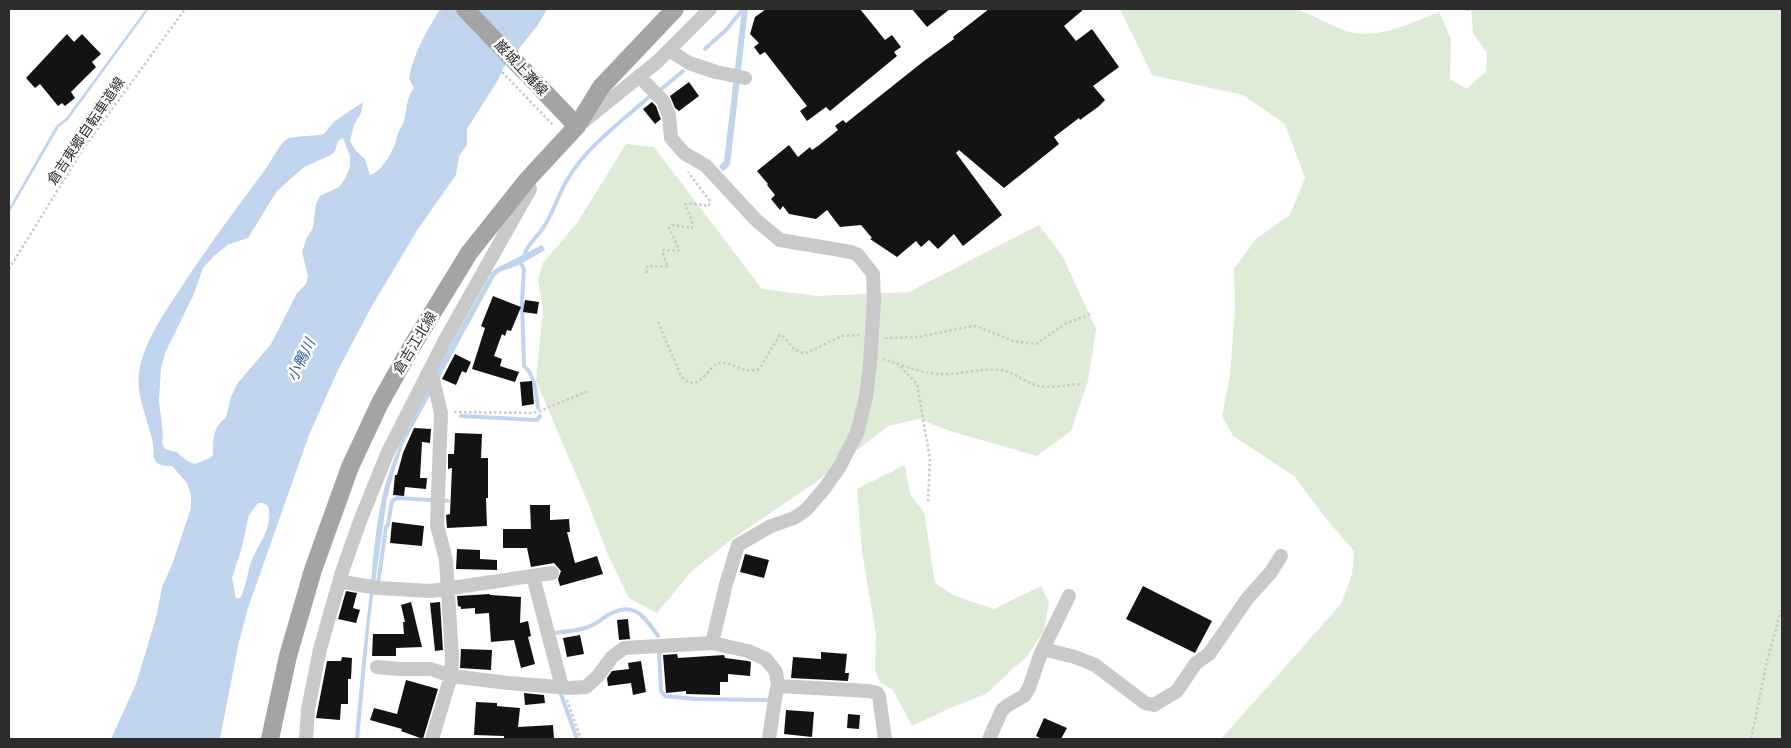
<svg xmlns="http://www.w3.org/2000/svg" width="1791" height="748" font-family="Karla,'Noto Sans JP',sans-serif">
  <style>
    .green { fill: #deebd7 }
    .water { fill: #c1d4ee; fill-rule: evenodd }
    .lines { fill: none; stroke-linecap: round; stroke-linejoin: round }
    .stream { stroke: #c1d4ee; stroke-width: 4 }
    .building { fill: #131313 }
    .path { stroke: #c9c9c9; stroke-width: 2.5; stroke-dasharray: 2.5 2.5; stroke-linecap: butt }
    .minor { stroke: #c9c9c9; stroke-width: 14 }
    .major { stroke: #a4a4a4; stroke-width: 18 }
    .labels { text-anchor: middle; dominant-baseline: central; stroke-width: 5; stroke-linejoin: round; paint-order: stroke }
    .street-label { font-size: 14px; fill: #2c2c2c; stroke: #fff }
    .water-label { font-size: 15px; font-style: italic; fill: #335d94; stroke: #fff }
  </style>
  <rect width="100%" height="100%" fill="#fff"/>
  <path class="green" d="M1120,9H1297C1313,15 1327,24 1343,30C1375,42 1410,23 1439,12L1451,39L1450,79L1467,89L1486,71L1487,53L1473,33L1471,9H1782V739H1221L1341,604L1352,575L1354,551L1324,516L1294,476L1233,436L1222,416L1230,375L1235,310L1234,269L1256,239L1290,215L1305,178L1285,124L1243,95L1152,75Z
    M626,144L654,147L762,289L817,296L909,292L1039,225L1063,257L1096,329L1088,381L1071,431L1037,456L950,431L919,419L888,426L816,482L732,539L692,571L657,613L629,598L608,555L589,505L536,381L543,309L538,280L543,263L577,223Z
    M905,465L910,494L924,512L935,583L955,596L994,609L1041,586L1049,602L1044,631L1027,656L986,694L950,708L912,726L893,690L880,682L875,670L876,634L862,552L857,489Z"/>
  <path class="water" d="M146,9H149L68,120L59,127L9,213V208L56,126L66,118Z
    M440,9H547L538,25L504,67L498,80L472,121L467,129V145L459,156L456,175L418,229L373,304L338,370L309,435L248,608L238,646L220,739H111L136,684L156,618L162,587L172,565L191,508V495L187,483L172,466C148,466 156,457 152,439C147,417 136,396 139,372C143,346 160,319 175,297C203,253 234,211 265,170C271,162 279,144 287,139C292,136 316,136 324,134L335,121L363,102L361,113L354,125L350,141L356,151L365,159L370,175C380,172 390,157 394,146C396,142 397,136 399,131C400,128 403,125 404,121C407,109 406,98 414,88L409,79C413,53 427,31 440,9ZM343,138L350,156V166L345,179L339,187L320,196L316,204L313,228L307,237L302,252L308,276L306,284L297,293L271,344L237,384L231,397L226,418C213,426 213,441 213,455L210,458L195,464L189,462L176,452L165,449L162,443L163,435L159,400L161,368L166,351L193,296L203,268L215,255L229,244L248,238L277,191L304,167L331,155L335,151L338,141ZM258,503H263L268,506C274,529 257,544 250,565C247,576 246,587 240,598H236L232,578L242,547L249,515Z
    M742,9H748L730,165L726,169L722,171L719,166L724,161Z
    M542,245L545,250L519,265L500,272L495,276L403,445L394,472L387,498L370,619L359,739H355C359,690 364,641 370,592C374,553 376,513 388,476C412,404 455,340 491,273L495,269Z"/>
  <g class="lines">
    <path class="stream" d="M705,49L727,29L743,9
      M659,91L683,71
      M525,253C529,243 537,237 543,228C553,214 558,195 567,180C587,146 621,122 650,96
      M522,265L524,270L522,302L524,366C535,375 536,393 538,408
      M461,416L537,420L540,416
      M378,584L386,527L388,525L392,501L397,498L448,501
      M553,633C565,632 577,631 588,627C595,625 602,619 608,615C634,600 644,616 658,636
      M659,651L661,691L665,696L696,699L768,700L770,703
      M561,694L577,739"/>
  </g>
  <path class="building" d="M766,9H860L885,40L892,35L901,47L894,52L897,56L830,111L826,107L807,121L800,111L807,106L765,52L760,55L754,47L759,43L750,34L755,17Z
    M912,9H950L927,27Z
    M989,9H1084L1064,26L1076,41L1092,29L1119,67L1093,86L1105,100L1098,107L1080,120L1079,118L1054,137L1059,144L1004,188L959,150L956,153L1002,215L963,246L954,234L938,249L929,240L921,247L916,241L897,257L870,239L872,238L861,225L840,227L827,210L816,219L789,214L783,206L780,210L771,199L775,195L767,185L768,184L757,171L789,145L798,157L810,147L812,150L818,146L838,130L835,126L843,120L846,123L924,61L954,39L953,37Z
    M67,34L74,42L82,34L101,54L92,62L96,67L71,92L75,98L65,106L62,103L58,106L40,84L35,88L26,78Z
    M689,82L699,96L679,111L675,108L670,96Z
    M652,102L656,106L660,117L661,119L655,124L643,109Z
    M493,296L521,307L511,331L507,330L505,336L502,334L494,356L502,359L500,366L519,372L515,382L472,369L485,328L481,326Z
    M525,300L539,302L537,314L523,312Z
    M455,354L471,362L466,373L462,371L456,385L442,379Z
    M532,381L534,404L522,406L520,382Z
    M414,428L431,429L430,443L422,442L420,478H427L426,489L405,487L404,496L393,495L395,475H397L403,453Z
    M455,433L482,434L481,458H488V498H486L487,526L447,528L446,515L450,514L452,468L448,469V454H454Z
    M530,505H550V520L569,519L570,532H567L575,563L597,556L603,574L560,586L558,579L561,571L554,563L531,567L527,548H503V529H531Z
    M392,522L424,526L422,546L390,543Z
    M457,549L480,550V559L497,560V570L456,569Z
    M745,554L769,560L764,578L740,572Z
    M1143,586L1212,621L1195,653L1126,619Z
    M346,591L357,593L353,608L360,610L356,623L338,619Z
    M490,594V595L521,597L520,623L528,621L531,636L528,637L535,664L521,668L514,640L491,642L489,613L475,614V608L461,609V607L458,606L457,596Z
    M411,602L422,647L396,648V656H372L373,634H404L403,622H405L401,605Z
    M440,602L443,650L435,651L430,603Z
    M628,619L630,639L619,640L617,620Z
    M580,635L584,654L567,657L563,638Z
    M461,649L492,650L491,670L460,668Z
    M821,652L847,654L845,673H849L848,681L791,678L793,657L821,659Z
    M677,654L678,658L724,655L725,658L748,661L751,662L750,676L728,674V682H720V695L686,694V691L666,693L663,655Z
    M342,657L352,658L351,679H348V704H341L340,720L316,718L327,661H341Z
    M641,661L646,692L633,695L631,683L608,686L607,678L612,671L629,669L628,663Z
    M406,680L438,689L423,739L401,731L402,729L370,720L374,708L397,714Z
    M524,693L544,695L545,703L525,705Z
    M476,702L497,703V706L520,708L518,727L553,725L554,739H504V736L474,735Z
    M786,710L814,712L812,737L784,734Z
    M848,714L860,715L859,729L847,728Z
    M1044,718L1067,728L1061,739H1042L1036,736Z"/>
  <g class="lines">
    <path class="path" d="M443,9L452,19
      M1468,9V11
      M502,72L553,125
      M9,269L83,149L185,9
      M647,273L646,269L648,266L668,267L662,252L664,250L678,251L679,249L669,228L673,225L692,228V220L685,205L688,203L709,206L710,201L688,172
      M658,322L681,376C700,396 707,365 720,363C734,362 745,375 759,369L780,335H782C790,343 794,353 806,353L842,336L860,335
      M885,338L919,337L967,327L976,326L1013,341L1036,344L1065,324L1093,313
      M883,359C903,365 925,375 946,374C964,374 982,368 1000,370C1014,372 1022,380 1035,385C1048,389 1067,385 1081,384
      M897,363L917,384L930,459L928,503
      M454,412L532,413L540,411L588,391
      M567,700L581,739
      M1751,739L1767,661L1782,607"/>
    <path class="minor" d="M669,50L689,63L716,72L745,78
      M639,76L663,101L669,115L671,138L684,153L706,166L756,220L780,240L851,252L858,255L873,274L874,300L870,364L866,397L857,433L839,468L824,489L806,510L794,518L771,526L738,545L726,584L712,643
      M584,121L657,62L710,9
      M427,375L433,379L441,413L437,525L446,560L452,657L451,676L432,739
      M533,576L562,687
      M343,582L378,588L431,591L552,573
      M1043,649L1075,657L1095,665L1145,703L1154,705L1177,691L1196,663L1209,654L1247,599L1271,572L1281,556
      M377,667L399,669H431L451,676L508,683L570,688L586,687L598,676L612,657L624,648L712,643L748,651L766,659L776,672L778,686L776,692L769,739
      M778,686L869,691L877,693L879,696L885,739
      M306,739L308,709L320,649L342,572L360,521L387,454L444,342L530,189L527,180
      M989,739L1002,710L1008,705L1024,696L1029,688L1041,653L1069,596"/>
    <path class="major" d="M465,9L577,126
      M270,739L288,656L313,570L350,467L380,403L409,351L469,253L527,180L577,126L601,87L675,9"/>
  </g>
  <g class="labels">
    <g class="street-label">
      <text transform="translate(521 68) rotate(47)">巌城上灘線</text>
      <text transform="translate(86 131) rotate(-56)">倉吉東郷自転車道線</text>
      <text transform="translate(415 343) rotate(-59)">倉吉江北線</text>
    </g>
    <g class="water-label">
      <text transform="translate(301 360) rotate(-64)">小鴨川</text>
    </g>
  </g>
  <rect width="1791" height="748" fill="none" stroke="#2c2c2c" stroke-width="20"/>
</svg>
